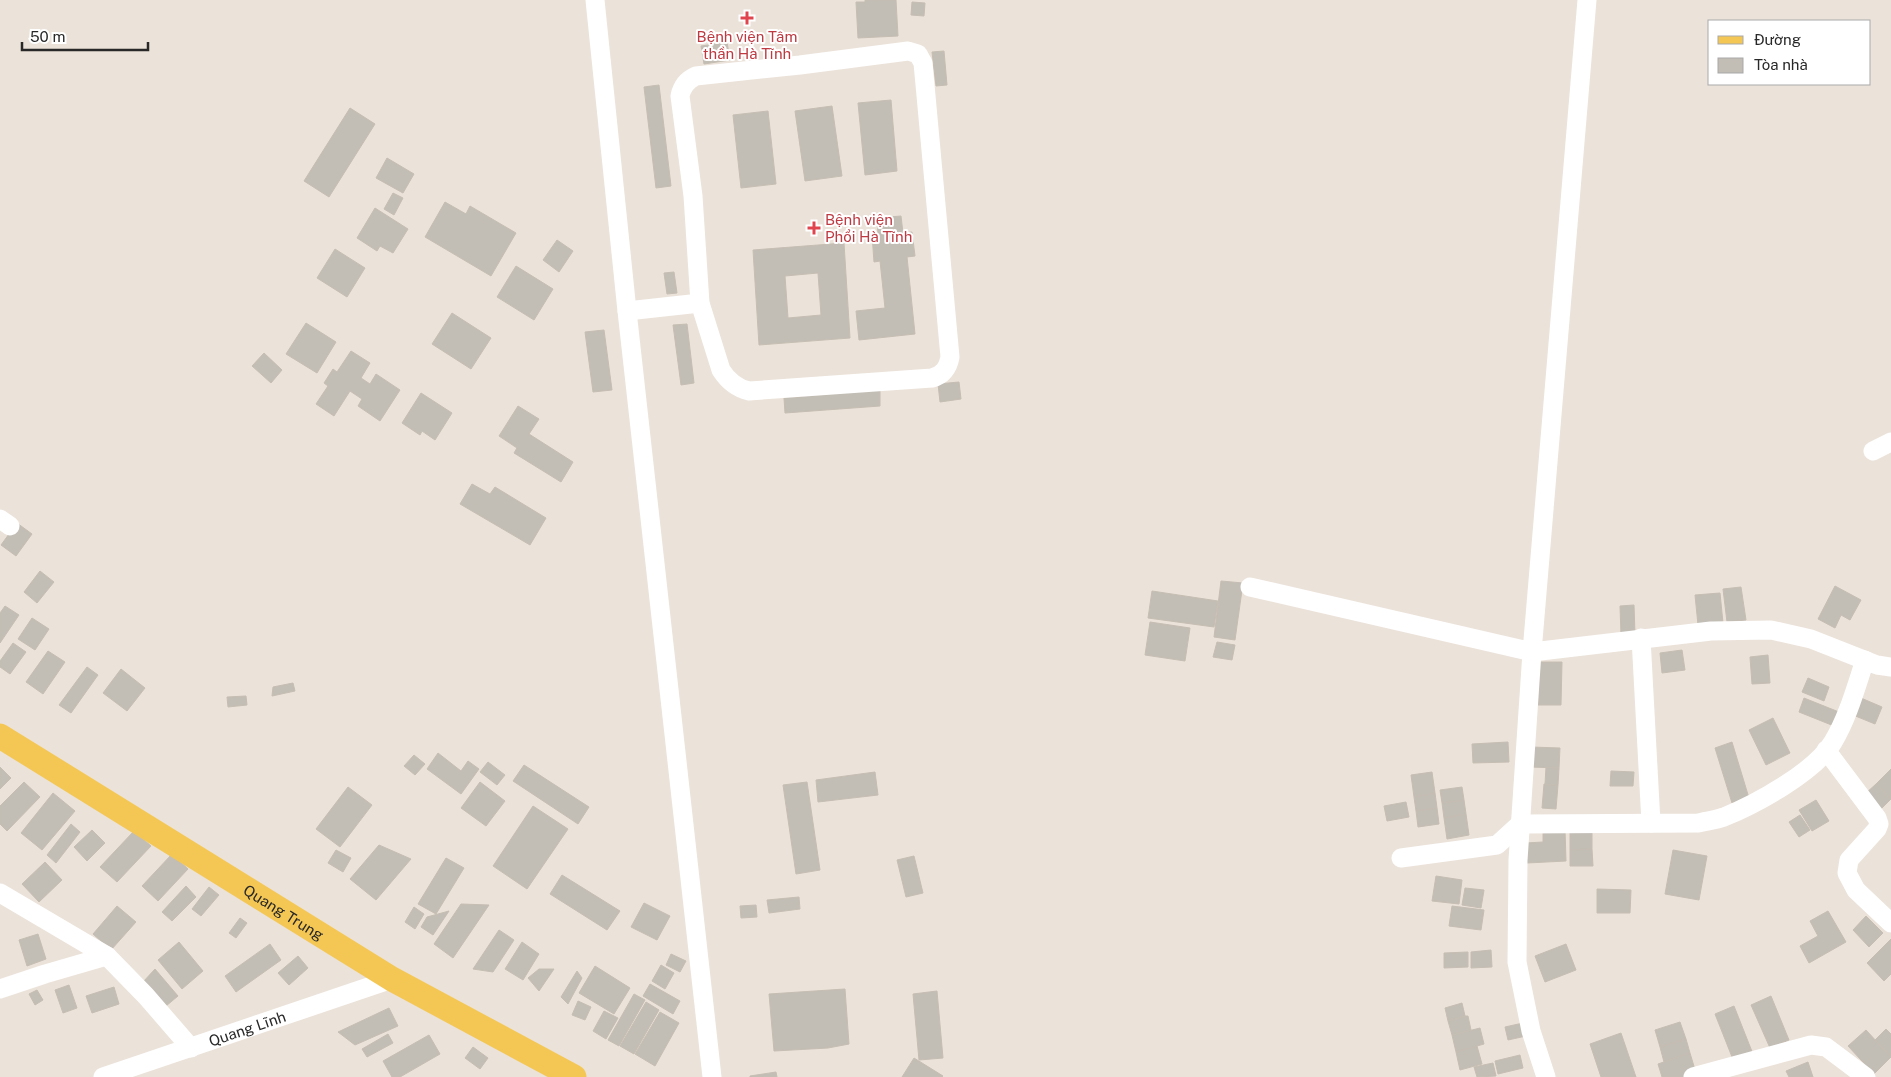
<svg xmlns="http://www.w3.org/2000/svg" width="1891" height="1077" font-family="'Public Sans',sans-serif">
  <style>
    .building { fill: #c2bdb5; stroke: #c6beb3; fill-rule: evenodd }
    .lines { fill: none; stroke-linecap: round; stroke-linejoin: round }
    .minor { stroke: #fff; stroke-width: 19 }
    .major { stroke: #f4c755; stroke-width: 25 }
    .health-dot { fill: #e0444e; stroke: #fff; stroke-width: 2 }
    .labels { text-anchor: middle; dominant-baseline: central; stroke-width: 4; stroke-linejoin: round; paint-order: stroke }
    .health-label { font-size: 15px; fill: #be3a42; stroke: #fff }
    .street-label { font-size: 15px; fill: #282828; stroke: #fff }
  </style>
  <rect width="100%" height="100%" fill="#ebe2d9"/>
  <path class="building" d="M865,0H896L898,36L858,38L856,2H865Z
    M912,2L925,3L924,16L911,15Z
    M727,42L730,60L704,64L701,46Z
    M944,51L947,85L936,86L932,52Z
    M659,85L671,186L656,188L644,87Z
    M891,100L897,171L865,175L858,103Z
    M832,106L842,176L805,181L795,111Z
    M350,108L375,124L329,197L304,181Z
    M768,111L776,184L741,188L733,115Z
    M387,158L414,174L403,193L376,178Z
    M393,193L403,198L394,215L384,209Z
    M445,202L466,214L470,206L516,233L491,276L425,237Z
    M375,208L408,229L393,253L380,246L377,251L357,238Z
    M901,216L903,233L912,232L915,256L907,257L915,334L859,340L856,311L885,308L880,261L874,262L872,235H878L877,218Z
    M557,240L573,251L559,272L543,260Z
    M844,243L850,338L759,345L753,250ZM818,273L821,315L788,318L785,276Z
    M335,249L365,268L347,297L317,278Z
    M516,266L553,289L534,320L497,297Z
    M674,272L677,293L667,294L664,273Z
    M452,313L491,338L471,369L432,344Z
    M306,323L336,342L317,373L286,354Z
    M687,324L694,383L681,385L673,325Z
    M604,330L612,390L593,392L585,332Z
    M351,351L370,363L361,378L370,384L376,374L400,390L380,421L358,406L362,399L350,391L334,416L316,404L328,386L324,383L333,369L337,372Z
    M264,353L282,370L271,383L252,366Z
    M959,382L961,399L940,402L938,384Z
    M880,390V406L785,413L784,398Z
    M421,393L452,413L435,440L422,431L420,435L402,423Z
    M518,406L539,419L529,434L573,462L561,482L514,453L517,448L499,436Z
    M472,484L490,494L495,487L546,518L530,545L460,504Z
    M17,523L32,534L16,556L1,545Z
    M40,571L54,582L37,603L24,592Z
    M1221,581L1243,583L1235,640L1214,637Z
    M1835,586L1861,600L1850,620L1841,615L1835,628L1818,619Z
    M1741,587L1746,620L1727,622L1723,589Z
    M1152,591L1218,601L1214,627L1148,618Z
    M1720,593L1723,623L1698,625L1695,595Z
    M1634,605L1635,635H1621L1620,606Z
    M5,606L19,615L0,643V613Z
    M32,618L49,629L35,650L18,639Z
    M1150,622L1190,628L1185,661L1145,655Z
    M1217,642L1235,645L1232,660L1213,657Z
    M13,643L26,652L10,674L0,667V661Z
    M1682,650L1685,670L1662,673L1660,653Z
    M48,651L65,662L43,694L26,682Z
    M1768,655L1770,683L1752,684L1750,657Z
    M1539,662H1562L1561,705H1538Z
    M87,667L98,675L71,713L59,705Z
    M121,669L145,688L127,711L103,693Z
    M1808,678L1829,687L1824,701L1802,692Z
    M293,683L295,691L272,696L273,687Z
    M246,696L247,705L228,707L227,697Z
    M1804,698L1839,712L1834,726L1799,712Z
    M1861,698L1882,707L1875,724L1853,715Z
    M1773,718L1790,753L1766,765L1749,730Z
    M1508,742L1509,762L1473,763L1472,744Z
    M1732,742L1749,798L1732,803L1715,748Z
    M1531,747L1560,748L1559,768L1530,767Z
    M438,753L461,771L468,761L479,769L461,794L427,769Z
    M414,755L425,764L415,775L404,766Z
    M488,762L505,775L497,785L480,772Z
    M524,765L589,807L578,824L513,781Z
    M0,767L11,778L0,789Z
    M1546,767L1559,768L1558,785L1545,784Z
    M1891,769V799L1876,784Z
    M1611,771L1634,772L1633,786H1610Z
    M875,772L878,795L818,802L816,780Z
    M1432,772L1435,793L1414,797L1411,775Z
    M24,782L40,797L7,831L0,824V806Z
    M480,782L505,801L486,826L461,808Z
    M807,782L820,870L796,874L783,785Z
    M1544,784L1558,785L1556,809L1542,808Z
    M1876,784L1891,799L1880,810L1865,794Z
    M348,787L372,805L340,847L316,829Z
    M1462,787L1464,800L1442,803L1440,790Z
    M53,793L75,811L42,850L21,833Z
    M1435,793L1437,808L1416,811L1414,797Z
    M1464,800L1466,814L1444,818L1442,803Z
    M1816,800L1829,821L1812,831L1799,810Z
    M1406,802L1409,817L1387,821L1384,806Z
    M533,806L568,829L527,889L493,866Z
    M1437,808L1439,824L1418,827L1416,811Z
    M1466,814L1469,835L1447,839L1444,818Z
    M1800,815L1810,830L1799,837L1789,822Z
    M71,824L80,832L56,863L47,855Z
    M92,830L105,843L87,861L74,847Z
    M1565,830L1566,861L1527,863L1526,843L1543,842V831Z
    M134,831L151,846L117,882L100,867Z
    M1570,831H1592V849L1570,850Z
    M379,845L411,859L376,900L350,879Z
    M1592,849L1593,866H1570V850Z
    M336,850L351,858L343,872L328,863Z
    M1673,850L1707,856L1699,900L1665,894Z
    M172,854L188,869L158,901L142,886Z
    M914,856L923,893L906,897L897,860Z
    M446,858L464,868L436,914L418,904Z
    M45,862L62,880L39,902L22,884Z
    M562,875L620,911L607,930L550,894Z
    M1436,876L1462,880L1459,904L1432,901Z
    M186,886L196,897L172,921L162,912Z
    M209,887L219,895L201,916L192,909Z
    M1465,888L1484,890L1481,908L1462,905Z
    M1597,889L1631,890L1630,913H1597Z
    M799,897L800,909L769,913L767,900Z
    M644,903L670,916L657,940L631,927Z
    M461,904L489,905L453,958L434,944Z
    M756,905L757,917L741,918L740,906Z
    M117,906L136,922L111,950L93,934Z
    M1452,906L1484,910L1481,930L1449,926Z
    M414,907L424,914L415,929L405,922Z
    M449,911L433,935L421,927L427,917Z
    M1828,911L1846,942L1809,963L1800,946L1818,936L1810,921Z
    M1866,916L1883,933L1869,947L1853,930Z
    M240,918L247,923L236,938L229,933Z
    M499,930L514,940L493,972L473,969Z
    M38,934L46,959L27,966L19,940Z
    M1891,939V974L1884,981L1867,963Z
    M179,942L203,971L182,989L158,960Z
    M522,942L539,954L523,980L505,969Z
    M270,944L281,960L236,992L225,976Z
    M1566,944L1576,970L1545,982L1535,956Z
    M1491,950L1492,967L1471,968V952Z
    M1468,952V967L1444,968V953Z
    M671,954L686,961L680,972L666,965Z
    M298,956L308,968L289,985L278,973Z
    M661,965L674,973L665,989L652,981Z
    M595,966L630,988L614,1014L579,993Z
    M155,969L178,996L166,1006L143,982Z
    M539,969H554L539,991L528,978Z
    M577,971L582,978L568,1004L561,997Z
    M650,984L680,1001L673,1014L643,996Z
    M69,985L77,1008L63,1013L55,990Z
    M114,987L119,1004L92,1013L86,996Z
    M845,989L849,1044L828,1048L774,1051L769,994Z
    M37,990L43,1000L35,1005L29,994Z
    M937,991L943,1058L919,1060L913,994Z
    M634,994L645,1000L619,1046L608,1040Z
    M1771,996L1789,1040L1770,1048L1751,1005Z
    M578,1001L591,1007L585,1020L572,1015Z
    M646,1002L659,1010L634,1054L620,1046Z
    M1462,1003L1465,1016L1448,1021L1445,1008Z
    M1734,1006L1753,1054L1734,1062L1715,1014Z
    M389,1008L398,1026L355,1045L338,1032Z
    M604,1011L618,1018L606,1039L593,1031Z
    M660,1012L679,1023L655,1066L635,1054Z
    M1465,1016H1468L1471,1030L1452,1035L1448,1021Z
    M1680,1022L1686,1039L1660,1047L1655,1030Z
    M1523,1023L1526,1036L1508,1040L1505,1027Z
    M1480,1028L1484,1044L1456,1052L1452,1035Z
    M1886,1029L1891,1034V1057L1875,1040Z
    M1866,1030L1891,1057L1874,1074L1848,1046Z
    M1621,1033L1636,1077H1601L1590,1044Z
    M388,1034L393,1043L367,1057L362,1049Z
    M429,1035L440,1054L400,1077H392L383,1061Z
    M1686,1039L1690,1053L1664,1062L1660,1047Z
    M1477,1046L1482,1064L1460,1070L1456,1052Z
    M473,1047L488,1058L480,1069L465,1058Z
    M1690,1053L1696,1073L1685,1077H1662L1658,1064Z
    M1520,1055L1523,1068L1498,1074L1495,1061Z
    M914,1058L943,1076L942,1077H902Z
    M1808,1062L1813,1077H1789L1786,1071Z
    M1493,1063L1496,1076L1477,1077L1474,1067Z
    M776,1072L777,1077H750V1076Z"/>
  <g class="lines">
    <g class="minor">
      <path d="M595,0L627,311L712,1077"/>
      <path d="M908,51L918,54L923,63L950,357C948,368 943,375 932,378L749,391C736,388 728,381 721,370L700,303L693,196L680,96C682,86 687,80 696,76L800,65Z"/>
      <path d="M627,311L700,303"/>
      <path d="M1873,451L1891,442"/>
      <path d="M0,519L10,526"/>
      <path d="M1250,587L1532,652L1711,631L1771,630L1811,639L1877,665L1891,667"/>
      <path d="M1641,638L1651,823"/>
      <path d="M1826,750L1877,818L1879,824L1877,829L1849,860L1847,873L1856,890L1891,923"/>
      <path d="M1401,858L1497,845L1520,824L1698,823C1706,821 1716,820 1724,817C1756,804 1815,772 1833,742C1848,717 1856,687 1865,660"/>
      <path d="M0,893L107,956L146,996L191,1048"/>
      <path d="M0,989L45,974L107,956"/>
      <path id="s1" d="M103,1077L392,979"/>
      <path d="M1546,1077L1531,1031L1517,962L1518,860L1532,652L1587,0"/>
      <path d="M1693,1077L1811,1045L1826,1047L1866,1077"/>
    </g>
    <path class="major" id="s2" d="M0,736L392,979L574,1077"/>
  </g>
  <g class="health-dot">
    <path d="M744.5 10.5h5v5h5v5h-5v5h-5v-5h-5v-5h5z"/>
    <path d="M811.5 220.5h5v5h5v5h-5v5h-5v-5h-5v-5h5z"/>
  </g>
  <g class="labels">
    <g class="health-label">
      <text x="747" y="36">Bệnh viện Tâm<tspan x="747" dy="17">thần Hà Tĩnh</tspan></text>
      <text x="825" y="219" text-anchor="start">Bệnh viện<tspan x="825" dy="17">Phổi Hà Tĩnh</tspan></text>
    </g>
    <g class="street-label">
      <text stroke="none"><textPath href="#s2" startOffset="334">Quang Trung</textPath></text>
      <text stroke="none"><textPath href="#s1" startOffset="152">Quang Lĩnh</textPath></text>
    </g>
  </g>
  <rect x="1708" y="20" width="162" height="65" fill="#ffffff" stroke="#a9a9a9"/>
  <rect x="1718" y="36" width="25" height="8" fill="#f4c755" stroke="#a9a9a9"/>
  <text x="1754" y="45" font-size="15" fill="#282828">Đường</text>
  <rect x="1718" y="58" width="25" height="15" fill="#c2bdb5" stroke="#a9a9a9"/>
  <text x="1754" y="70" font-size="15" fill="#282828">Tòa nhà</text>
  <path d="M22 42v8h126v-8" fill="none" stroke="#282828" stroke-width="2.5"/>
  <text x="30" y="42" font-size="15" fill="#282828" stroke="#ffffff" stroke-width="4" paint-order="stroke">50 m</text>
</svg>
